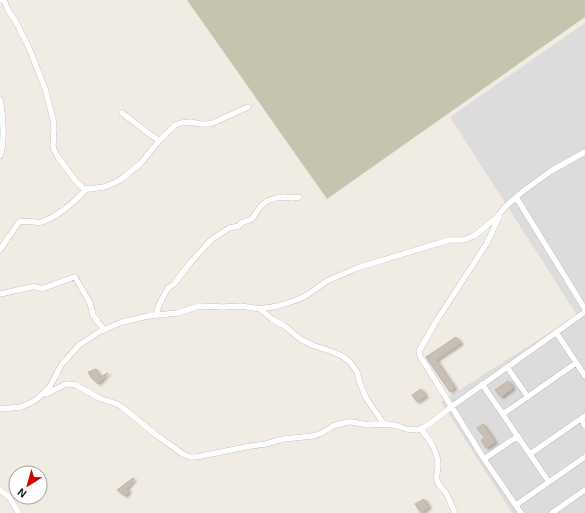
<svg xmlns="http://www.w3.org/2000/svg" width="585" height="513" font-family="'Exo 2',sans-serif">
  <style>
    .residential { fill: #dddcdc }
    .construction { fill: #c5c5af }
    .building { fill: #c8bfb7; stroke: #c3b3a6; filter: url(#shadow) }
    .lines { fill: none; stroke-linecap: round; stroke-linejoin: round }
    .minor-casing { stroke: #a6a6a6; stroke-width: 6 }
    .minor { stroke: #fff; stroke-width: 5.5 }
  </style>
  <defs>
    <filter id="shadow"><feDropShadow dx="2.5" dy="1.5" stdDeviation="1" flood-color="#0004"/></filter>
  </defs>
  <rect width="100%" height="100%" fill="#f0ece4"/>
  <path class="residential" d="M585,23V513H512L441,402L577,315L450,117Z"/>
  <path class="construction" d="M187,0H585V17L327,199Z"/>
  <path class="building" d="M456,337L461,343L436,360L455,388L450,392L426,357Z
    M96,369L100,377L108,373L98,384L91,377L88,372Z
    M508,381L513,388L501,397L495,390Z
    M421,389L426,396L417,402L412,395Z
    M483,424L495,442L486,448L481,440L485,438L477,428Z
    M133,478L134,479L126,489L129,491L125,496L117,490Z
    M424,499L429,507L421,513L415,504Z"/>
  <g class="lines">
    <g class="minor-casing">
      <path id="minor" d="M1,0L5,2L7,8L17,24L29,48L45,88L53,119L54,128L53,146L54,150L58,157L75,180L83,188L90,189L104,187L112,184L120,180L141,163L159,141L175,125L181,123L190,122L201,124H209L215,122L248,107
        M0,100C3,114 5,144 0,156
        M122,113L159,141
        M516,197L585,309
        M499,217L487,243L437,320L419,351L420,356L422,359L484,459L521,513
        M0,250L19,222C26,220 33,223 41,222C56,218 76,201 86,189
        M0,294L31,287C36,286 40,289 44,288L74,277H75L90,303L93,315L104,330
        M260,309L272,319L286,327L300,339L312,345L333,352L342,356L350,362L357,372L360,383L366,398L384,424
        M156,315L159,305L168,288L174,284L190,263L211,240L229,228L239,226L241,223L252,219L260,207L267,201L276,198L284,197L293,198L299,197
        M556,332L585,376
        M507,367L528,397
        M482,384L549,482
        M46,394L66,384H69L76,385L99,398L117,404L122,407L155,434L183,454L190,457H196L251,446L266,444L283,439L313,436L322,433L333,426L347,422H352L369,425L389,424L398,426L406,429L417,430L424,427L431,423L451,407L585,312
        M0,409L21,407L32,402L37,399L49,388L62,364L79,345L99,332L122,322L148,316L177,313L200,306L223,307L241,306L260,309L278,306L297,300L307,295L327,281L357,268L449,240H463L474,236L496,218L506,206L522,192L551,171L585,152
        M503,414L576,363
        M581,419L585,426
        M421,429C429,439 438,451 438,465C438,470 436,475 437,480C438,485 443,489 446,493C449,500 452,506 455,513
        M530,454L585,416
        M484,459L518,436
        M0,490L9,497L19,513
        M516,505L585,457
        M552,513L585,490"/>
    </g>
    <use href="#minor" class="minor"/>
  </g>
  <g transform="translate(28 485) rotate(217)"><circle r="19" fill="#ffffff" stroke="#a5a5a5"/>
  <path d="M0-3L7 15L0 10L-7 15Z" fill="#cd0200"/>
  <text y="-6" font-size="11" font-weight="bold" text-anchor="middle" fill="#1f1f1f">N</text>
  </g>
</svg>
